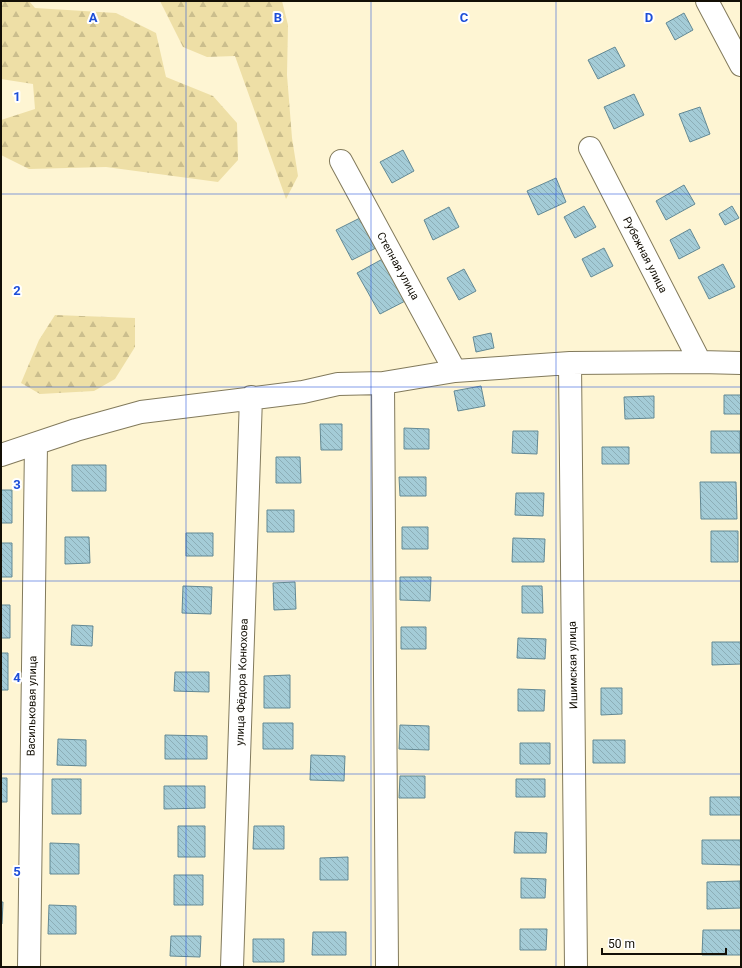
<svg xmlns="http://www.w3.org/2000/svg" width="742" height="968" font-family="Roboto,sans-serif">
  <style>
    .forest { fill: url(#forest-firs) }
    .building { fill: url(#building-back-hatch); stroke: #638994 }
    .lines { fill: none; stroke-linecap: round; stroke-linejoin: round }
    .minor-casing { stroke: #827a5c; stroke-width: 24 }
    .minor { stroke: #fff; stroke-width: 22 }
    .grid { fill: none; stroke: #1d4ed8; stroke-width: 1; stroke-opacity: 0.55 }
    .labels { text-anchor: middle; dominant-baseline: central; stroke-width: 4; stroke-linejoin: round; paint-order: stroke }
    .street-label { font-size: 11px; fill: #130f05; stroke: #fff }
    .grid-label { font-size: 13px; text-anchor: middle; font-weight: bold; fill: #1d4ed8; stroke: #fff; stroke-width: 4; stroke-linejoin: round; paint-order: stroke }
  </style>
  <defs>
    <pattern id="forest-firs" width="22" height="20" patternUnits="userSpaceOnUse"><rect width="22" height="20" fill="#eedfa6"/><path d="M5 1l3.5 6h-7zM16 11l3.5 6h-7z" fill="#cbbe8d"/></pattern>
    <pattern id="building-back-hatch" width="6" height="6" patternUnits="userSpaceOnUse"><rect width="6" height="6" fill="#a4ccd7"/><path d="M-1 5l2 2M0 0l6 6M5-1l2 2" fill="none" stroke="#8caeb7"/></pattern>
  </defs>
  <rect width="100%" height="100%" fill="#fef5d3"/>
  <path class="forest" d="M1,1H29L35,8L116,13L156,33L166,77L213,96L237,123L238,160L218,182L106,167L29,169L1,155V120L35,109L33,84L1,79Z
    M160,1H282L288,25L287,75L292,138L298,176L286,199L235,56L207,57L183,47Z
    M55,315L135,318V347L115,379L94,391L40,394L21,383L39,340Z"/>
  <path class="building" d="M684,13L693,30L675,40L666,23Z
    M615,47L625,66L598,79L588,60Z
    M634,94L644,115L614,129L604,107Z
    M700,107L710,134L690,142L679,114Z
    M403,150L414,171L392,183L380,162Z
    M556,178L566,202L538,215L527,191Z
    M684,185L695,204L666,220L656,201Z
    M584,206L596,227L575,238L564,217Z
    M732,206L739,218L725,225L719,214Z
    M449,207L459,227L433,240L424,220Z
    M360,218L376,248L352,260L336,230Z
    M690,229L700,248L679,259L670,240Z
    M604,248L613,266L591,277L582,259Z
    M388,256L411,298L380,314L357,273Z
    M723,264L735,287L709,299L698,277Z
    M464,269L476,291L459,300L447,278Z
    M491,333L494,348L476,352L473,337Z
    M481,386L485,406L458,411L454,391Z
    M724,395H741V414H724Z
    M654,396V418L625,419L624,397Z
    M320,424H342V450H321Z
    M404,428L429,429V449H404Z
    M513,431H538L537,454L512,453Z
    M711,431H740V453H711Z
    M602,447H629V464H602Z
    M276,457H300L301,483H276Z
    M72,465H106V491H72Z
    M399,477H426V496H400Z
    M700,482H736L737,519H701Z
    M1,490H12V523H1Z
    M516,493H544L543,516L515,515Z
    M267,510H294V532H267Z
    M402,527H428V549H402Z
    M711,531H738V562H711Z
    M186,533H213V556H186Z
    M65,537H89L90,563L65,564Z
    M513,538L545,539L544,562H512Z
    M1,543H12V577H1Z
    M400,577H431L430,601L400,600Z
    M295,582L296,609L274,610L273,583Z
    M183,586L212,587L211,614L182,613Z
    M522,586H542L543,613H522Z
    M1,605H10V638H1Z
    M72,625L93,626L92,646L71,645Z
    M401,627H426V649H401Z
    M518,638L546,639L545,659L517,658Z
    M712,642H741V664L712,665Z
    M1,653H8V690H1Z
    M175,672H209V692L174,691Z
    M290,675V708H264V676Z
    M601,688H622V714L601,715Z
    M518,689L545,690L544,711H518Z
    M263,723H293V749H263Z
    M400,725L429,726V750L399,749Z
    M165,735L207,736V759H165Z
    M58,739L86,740V766L57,765Z
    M593,740H625V763H593Z
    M520,743H550V764H520Z
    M311,755L345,756L344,781L310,780Z
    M400,776H425V798H399Z
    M1,778H7V802H1Z
    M52,779H81V814H52Z
    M516,779H545V797H516Z
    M164,786H205V808L164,809Z
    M710,797H741V815H710Z
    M178,826H205V857H178Z
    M254,826H284V849H253Z
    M515,832L547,833L546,853H514Z
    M702,840H741V865L702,864Z
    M50,843L79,844V874H50Z
    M348,857V880H320V858Z
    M174,875H203V905H174Z
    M521,878L546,879L545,898H521Z
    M740,881L741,908L707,909V882Z
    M1,902H3L2,924H1Z
    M49,905L76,906V934H48Z
    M520,929H547L546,950H520Z
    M703,930H741V955H702Z
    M313,932H346V955H312Z
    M171,936H201L200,957L170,956Z
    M253,939H284V962H253Z"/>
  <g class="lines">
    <g class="minor-casing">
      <path id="minor" d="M707,1L741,65
        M590,148L700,362
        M341,161L455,371
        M570,363L576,967
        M383,383L387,967
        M1,455L76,430L141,412L303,392L338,384L383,383L455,371L570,363L700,362L741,363
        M29,967L36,444
        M232,967L251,397"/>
    </g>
    <use href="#minor" class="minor"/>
  </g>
  <path class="grid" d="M186,1V967M371,1V967M556,1V967M1,194H741M1,387H741M1,581H741M1,774H741"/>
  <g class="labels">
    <g class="street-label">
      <text transform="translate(645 255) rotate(63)">Рубежная улица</text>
      <text transform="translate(398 266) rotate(61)">Степная улица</text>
      <text transform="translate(573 665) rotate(-91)">Ишимская улица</text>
      <text transform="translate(242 682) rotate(-88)">улица Фёдора Конюхова</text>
      <text transform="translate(32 706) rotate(-89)">Васильковая улица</text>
    </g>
  </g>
  <g class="grid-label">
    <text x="93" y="22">A</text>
    <text x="278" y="22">B</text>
    <text x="464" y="22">C</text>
    <text x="649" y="22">D</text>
    <text x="17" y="101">1</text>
    <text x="17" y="295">2</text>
    <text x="17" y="489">3</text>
    <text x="17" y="682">4</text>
    <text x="17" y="876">5</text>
  </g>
  <rect width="742" height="968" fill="none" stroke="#130f05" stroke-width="4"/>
  <path d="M602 948v6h124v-6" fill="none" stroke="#130f05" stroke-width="2"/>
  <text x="608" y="948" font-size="12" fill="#130f05" stroke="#ffffff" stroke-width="3" paint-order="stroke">50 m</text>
</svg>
